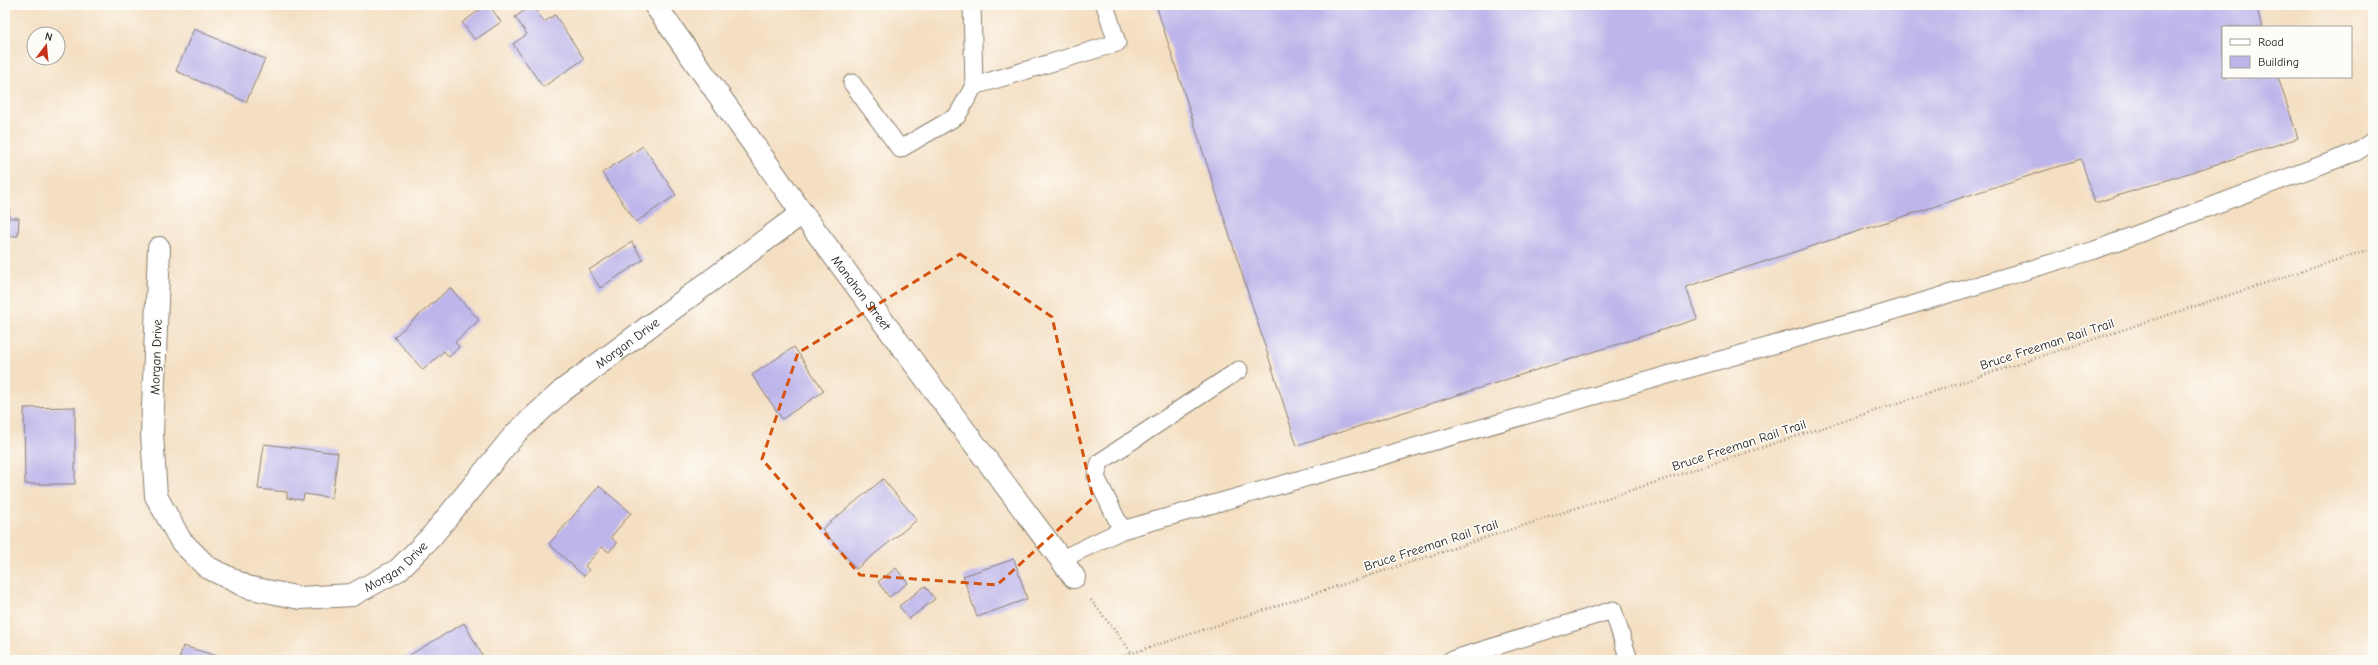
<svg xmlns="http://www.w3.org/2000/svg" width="2378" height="665" font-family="'Comic Neue',sans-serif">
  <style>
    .building { fill: #beb6ea }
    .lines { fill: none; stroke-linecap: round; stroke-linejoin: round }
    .lane-casing { stroke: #887e6f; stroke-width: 19 }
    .street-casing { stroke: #887e6f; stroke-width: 24 }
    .path { stroke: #887e6f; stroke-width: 2.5; stroke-dasharray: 1 3; stroke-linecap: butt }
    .lane { stroke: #fff; stroke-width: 17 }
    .street { stroke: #fff; stroke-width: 22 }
    .marked { fill: none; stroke: #d4530e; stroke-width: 3; stroke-dasharray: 8 5; stroke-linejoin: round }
    .labels { text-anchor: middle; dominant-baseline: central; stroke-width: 3.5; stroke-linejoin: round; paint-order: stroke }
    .street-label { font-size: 13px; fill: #1c1c1c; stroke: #fdfcf7 }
  </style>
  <rect width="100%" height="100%" fill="#fdfcf7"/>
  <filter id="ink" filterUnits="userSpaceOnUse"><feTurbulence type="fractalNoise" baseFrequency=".025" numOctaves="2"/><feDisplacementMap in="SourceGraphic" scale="8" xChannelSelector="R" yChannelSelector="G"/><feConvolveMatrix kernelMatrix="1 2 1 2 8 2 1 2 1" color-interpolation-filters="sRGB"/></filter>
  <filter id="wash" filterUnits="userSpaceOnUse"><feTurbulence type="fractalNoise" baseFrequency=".012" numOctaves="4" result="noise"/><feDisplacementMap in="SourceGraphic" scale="16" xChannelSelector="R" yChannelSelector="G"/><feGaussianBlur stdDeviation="0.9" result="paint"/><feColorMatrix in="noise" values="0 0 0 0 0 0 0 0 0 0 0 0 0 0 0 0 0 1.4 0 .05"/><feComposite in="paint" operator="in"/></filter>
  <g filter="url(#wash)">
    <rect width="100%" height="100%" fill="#f4dfc2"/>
    <g id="blocks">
      <path class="building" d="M486,5H489L501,22L475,40L462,23Z
        M533,5L544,22L555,15L584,59L543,87L513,44L527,34L515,17Z
        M1156,5H2256L2262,27H2223V77H2278L2298,138L2095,203L2081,159L1686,287L1697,319L1297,446Z
        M194,29L265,59L246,102L176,71Z
        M643,146L676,195L636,222L602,173Z
        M5,197L9,198V218H19L18,236H9L7,253H5Z
        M632,242L643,260L600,288L589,270Z
        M450,288L479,320L455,342L459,347L449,357L444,351L423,370L394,337Z
        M794,347L824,391L782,419L752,375Z
        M75,407V484H25L24,408Z
        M264,444L338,453L332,498L304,494L303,500L287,498V492L258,489Z
        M883,479L917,520L856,569L822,529Z
        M599,486L631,513L611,537L617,543L609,552L602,547L585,566L589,570L584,576L549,544Z
        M1014,559L1027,599L977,617L963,576Z
        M896,568L908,583L889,597L878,582Z
        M925,586L935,599L909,619L899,606Z
        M464,623L485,660H401Z
        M183,646L231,660H179Z"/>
    </g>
  </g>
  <g filter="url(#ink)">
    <use href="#blocks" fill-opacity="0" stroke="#887e6f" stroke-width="1"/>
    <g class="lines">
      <g class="lane-casing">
        <path id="lane" d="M852,83L900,149L957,116L974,86L972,5
          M974,86L1117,43L1105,5
          M1122,530L1096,477L1100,462L1239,370
          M1060,560L1122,530L1875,316L2095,250L2356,152L2373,141
          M1451,660L1613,610L1629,660"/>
      </g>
      <g class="street-casing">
        <g id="street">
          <path id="s1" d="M655,5L802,213L1074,577"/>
          <path id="s2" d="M159,248L152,434L156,496L181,541L207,567L247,587L300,598L352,595L398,570L431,537L516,433L562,391L802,213"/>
        </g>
      </g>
      <path class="path" d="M1091,600L1132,653
        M1111,660L2373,248"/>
      <use href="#lane" class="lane"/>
      <use href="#street" class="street"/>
    </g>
  </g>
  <path class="marked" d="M960,254L1052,317L1093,498L997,585L860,575L762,459L798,353Z"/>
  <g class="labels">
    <g class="street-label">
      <text stroke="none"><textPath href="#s1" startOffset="354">Manahan Street</textPath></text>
      <text stroke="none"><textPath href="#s2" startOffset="864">Morgan Drive</textPath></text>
      <text transform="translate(2047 344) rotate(-18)">Bruce Freeman Rail Trail</text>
      <text transform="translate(156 357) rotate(-88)">Morgan Drive</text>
      <text transform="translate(1739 445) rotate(-18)">Bruce Freeman Rail Trail</text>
      <text transform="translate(1431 545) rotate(-18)">Bruce Freeman Rail Trail</text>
      <text stroke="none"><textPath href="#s2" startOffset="540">Morgan Drive</textPath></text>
    </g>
  </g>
  <rect width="2378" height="665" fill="none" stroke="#fdfcf7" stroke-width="20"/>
  <rect x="2222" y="26" width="130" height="52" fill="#fdfcf7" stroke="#a3a29f"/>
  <rect x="2230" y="39" width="20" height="6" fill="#ffffff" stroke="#a3a29f"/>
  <text x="2258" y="46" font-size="12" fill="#1c1c1c">Road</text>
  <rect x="2230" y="56" width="20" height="12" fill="#beb6ea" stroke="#a3a29f"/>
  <text x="2258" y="66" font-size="12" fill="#1c1c1c">Building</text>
  <g transform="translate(46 46) rotate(16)"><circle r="19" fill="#fdfcf7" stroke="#a3a29f"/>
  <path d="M0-3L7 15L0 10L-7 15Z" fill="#c8321e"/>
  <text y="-6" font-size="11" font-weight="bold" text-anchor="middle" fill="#1c1c1c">N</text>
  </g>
</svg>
